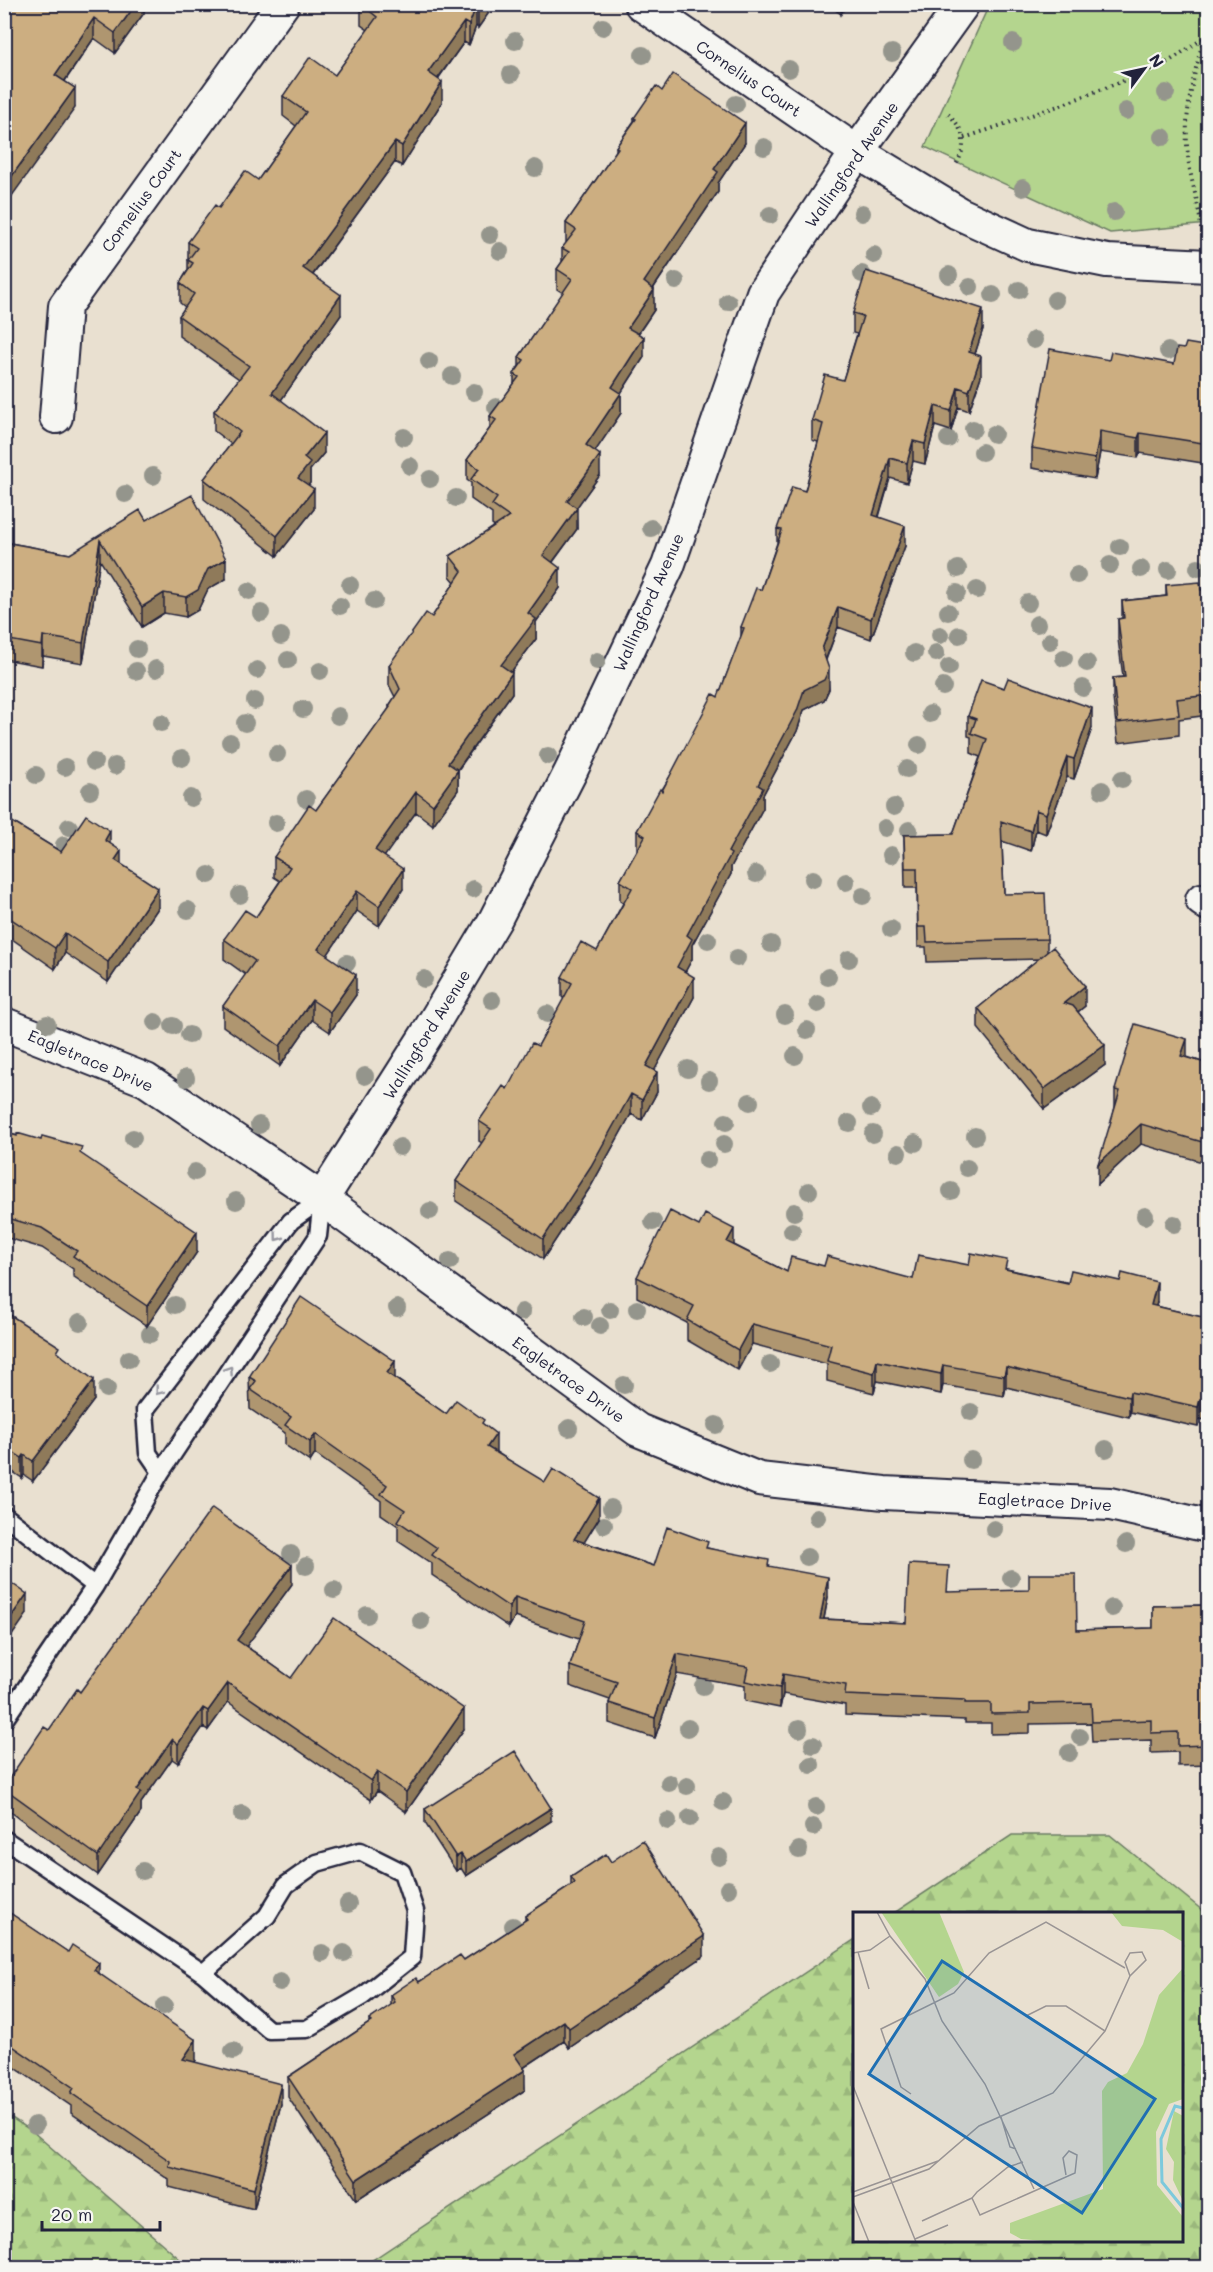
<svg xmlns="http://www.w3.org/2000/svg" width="1213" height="2272" font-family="Mali,sans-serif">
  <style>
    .green { fill: #b4d58e; stroke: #6b7c64; stroke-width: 1.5 }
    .forest { fill: url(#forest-firs); stroke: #6b7c64; stroke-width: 1.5 }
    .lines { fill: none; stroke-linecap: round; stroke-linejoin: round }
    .service-casing { stroke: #22223b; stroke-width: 21 }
    .minor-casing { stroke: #22223b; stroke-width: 36 }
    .path { stroke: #22223b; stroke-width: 4; stroke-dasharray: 1.5 4.5; stroke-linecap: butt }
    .service { stroke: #f6f6f2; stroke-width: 16 }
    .minor { stroke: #f6f6f2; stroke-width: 32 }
    .tree { fill: #94958c }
    .wall { fill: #af966f; stroke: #22223b; stroke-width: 1.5 }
    .shaded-wall { fill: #8f7a5a; stroke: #22223b; stroke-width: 1.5 }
    .building { fill: #ccae81; stroke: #22223b; stroke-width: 1.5 }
    .oneway { stroke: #9797a0 }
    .labels { text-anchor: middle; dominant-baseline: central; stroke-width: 5; stroke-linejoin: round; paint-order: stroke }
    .street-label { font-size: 16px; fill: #22223b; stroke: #f6f6f2 }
    .inset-river { fill: none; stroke: #7dc9dc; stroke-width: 3 }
    .inset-road { fill: none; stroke: #999494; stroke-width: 1.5 }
    .view { fill: #1f6fb2; fill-opacity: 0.15; stroke: #1f6fb2; stroke-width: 3 }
    .inset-edge { fill: none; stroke: #22223b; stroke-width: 3 }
  </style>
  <defs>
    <pattern id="forest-firs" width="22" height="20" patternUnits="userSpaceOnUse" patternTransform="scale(1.5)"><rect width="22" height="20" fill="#b4d58e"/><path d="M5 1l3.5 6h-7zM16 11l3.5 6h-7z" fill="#9ab77b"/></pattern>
  </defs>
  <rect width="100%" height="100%" fill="#e9e0d0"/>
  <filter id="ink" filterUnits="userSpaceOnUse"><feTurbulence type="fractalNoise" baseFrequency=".0167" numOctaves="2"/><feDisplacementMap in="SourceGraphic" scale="12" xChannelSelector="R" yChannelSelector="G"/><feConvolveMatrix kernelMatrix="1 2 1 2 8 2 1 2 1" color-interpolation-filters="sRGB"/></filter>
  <g filter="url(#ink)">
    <path class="green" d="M989,5H1208V224L1110,233L925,147Z"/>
    <path class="forest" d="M1012,1835H1110L1208,1915V2267H362L854,1940V2240H1182V1914L894,1913Z
      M4,2113L32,2131L189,2267H5Z"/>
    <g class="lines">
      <g class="service-casing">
        <path id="service" d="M161,1472L148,1453L145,1410L291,1221L322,1199
          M4,1515L95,1586
          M4,1720L95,1586L161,1472L318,1236L322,1199
          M4,1839L203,1973L269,2030L307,2029L363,1996L412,1957L415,1911L402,1872L360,1851L317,1863L286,1885L267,1916L203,1973"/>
      </g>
      <g class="minor-casing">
        <path id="minor" d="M641,4L857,152L958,213L1028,245L1107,261L1208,266
          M56,417L65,306L283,4
          M1202,900L1208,904
          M4,1024L146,1080L322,1199L638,1430L759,1479L884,1493L1110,1504L1208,1526
          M322,1199L427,1034L495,920L571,771L668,566L763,293L857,152L963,4"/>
      </g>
      <path class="path" d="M948,114C965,129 968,147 955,166
        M964,138L1061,105L1123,81L1168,62L1204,38
        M1201,229C1200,205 1190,180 1188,156C1183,116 1193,77 1204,38L1208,30"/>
      <use href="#service" class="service"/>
      <use href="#minor" class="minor"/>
    </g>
    <g class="tree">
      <circle cx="603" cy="27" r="9"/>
      <circle cx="515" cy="41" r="9"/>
      <circle cx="1013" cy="43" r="9"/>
      <circle cx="892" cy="53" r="9"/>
      <circle cx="643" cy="55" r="9"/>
      <circle cx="789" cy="69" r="9"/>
      <circle cx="511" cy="74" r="9"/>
      <circle cx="1166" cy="93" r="9"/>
      <circle cx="736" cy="104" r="9"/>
      <circle cx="1126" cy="111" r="9"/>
      <circle cx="1163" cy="137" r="9"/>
      <circle cx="764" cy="147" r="9"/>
      <circle cx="535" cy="168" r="9"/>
      <circle cx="1023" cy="188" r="9"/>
      <circle cx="1114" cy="212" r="9"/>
      <circle cx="862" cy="213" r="9"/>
      <circle cx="770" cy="215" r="9"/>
      <circle cx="490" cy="235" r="9"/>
      <circle cx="500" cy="251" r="9"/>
      <circle cx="874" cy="255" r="9"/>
      <circle cx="862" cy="274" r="9"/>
      <circle cx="949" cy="275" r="9"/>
      <circle cx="676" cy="281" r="9"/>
      <circle cx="970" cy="287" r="9"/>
      <circle cx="1019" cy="290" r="9"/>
      <circle cx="993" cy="295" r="9"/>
      <circle cx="1055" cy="300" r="9"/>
      <circle cx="728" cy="302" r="9"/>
      <circle cx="1034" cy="340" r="9"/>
      <circle cx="1168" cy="351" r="9"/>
      <circle cx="429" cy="361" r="9"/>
      <circle cx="452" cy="376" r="9"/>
      <circle cx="474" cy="392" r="9"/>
      <circle cx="496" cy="407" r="9"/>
      <circle cx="973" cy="429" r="9"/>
      <circle cx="994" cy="434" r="9"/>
      <circle cx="404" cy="437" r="9"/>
      <circle cx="948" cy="439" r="9"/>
      <circle cx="982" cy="452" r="9"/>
      <circle cx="410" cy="466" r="9"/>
      <circle cx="153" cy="476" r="9"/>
      <circle cx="430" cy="479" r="9"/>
      <circle cx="125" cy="494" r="9"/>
      <circle cx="456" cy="498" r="9"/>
      <circle cx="651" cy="528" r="9"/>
      <circle cx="1120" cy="547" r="9"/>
      <circle cx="1110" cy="565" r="9"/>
      <circle cx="1198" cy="568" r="9"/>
      <circle cx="958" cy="569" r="9"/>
      <circle cx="1141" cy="569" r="9"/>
      <circle cx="1168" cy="570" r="9"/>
      <circle cx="1077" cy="575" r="9"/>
      <circle cx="350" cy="585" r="9"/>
      <circle cx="977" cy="590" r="9"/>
      <circle cx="249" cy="591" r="9"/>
      <circle cx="957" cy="593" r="9"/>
      <circle cx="374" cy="601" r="9"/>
      <circle cx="1028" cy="603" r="9"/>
      <circle cx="340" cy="606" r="9"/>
      <circle cx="948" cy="612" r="9"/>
      <circle cx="261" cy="613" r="9"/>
      <circle cx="1037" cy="624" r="9"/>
      <circle cx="940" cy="635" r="9"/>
      <circle cx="959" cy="635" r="9"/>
      <circle cx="281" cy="636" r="9"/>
      <circle cx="1050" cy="641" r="9"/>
      <circle cx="137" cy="649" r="9"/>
      <circle cx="914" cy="653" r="9"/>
      <circle cx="936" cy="653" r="9"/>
      <circle cx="1064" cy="658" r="9"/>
      <circle cx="288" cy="660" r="9"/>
      <circle cx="597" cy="661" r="9"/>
      <circle cx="1087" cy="663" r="9"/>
      <circle cx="949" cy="667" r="9"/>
      <circle cx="156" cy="669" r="9"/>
      <circle cx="257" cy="670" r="9"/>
      <circle cx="136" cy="671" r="9"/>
      <circle cx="320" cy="671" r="9"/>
      <circle cx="943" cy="687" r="9"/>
      <circle cx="1083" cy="688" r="9"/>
      <circle cx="255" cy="701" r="9"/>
      <circle cx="303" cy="709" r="9"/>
      <circle cx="930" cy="714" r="9"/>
      <circle cx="338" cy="716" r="9"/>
      <circle cx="161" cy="723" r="9"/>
      <circle cx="245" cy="723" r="9"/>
      <circle cx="230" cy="742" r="9"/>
      <circle cx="919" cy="745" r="9"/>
      <circle cx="277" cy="754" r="9"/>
      <circle cx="548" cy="756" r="9"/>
      <circle cx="182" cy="758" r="9"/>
      <circle cx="94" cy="762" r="9"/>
      <circle cx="115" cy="766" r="9"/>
      <circle cx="65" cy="767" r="9"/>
      <circle cx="907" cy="769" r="9"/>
      <circle cx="36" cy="775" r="9"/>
      <circle cx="1122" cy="779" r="9"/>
      <circle cx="1102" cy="790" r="9"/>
      <circle cx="90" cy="791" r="9"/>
      <circle cx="191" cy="798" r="9"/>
      <circle cx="306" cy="799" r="9"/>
      <circle cx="894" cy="807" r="9"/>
      <circle cx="276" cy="823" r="9"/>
      <circle cx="69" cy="827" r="9"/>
      <circle cx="885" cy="828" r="9"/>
      <circle cx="909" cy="830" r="9"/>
      <circle cx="64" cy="845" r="9"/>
      <circle cx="891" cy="855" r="9"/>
      <circle cx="756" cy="874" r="9"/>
      <circle cx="209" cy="875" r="9"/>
      <circle cx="813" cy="879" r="9"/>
      <circle cx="846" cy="882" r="9"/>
      <circle cx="473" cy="889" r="9"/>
      <circle cx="240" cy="895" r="9"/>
      <circle cx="863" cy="896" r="9"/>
      <circle cx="188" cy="910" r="9"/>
      <circle cx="891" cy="929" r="9"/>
      <circle cx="708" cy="940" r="9"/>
      <circle cx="771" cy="944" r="9"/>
      <circle cx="737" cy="958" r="9"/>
      <circle cx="849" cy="959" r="9"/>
      <circle cx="347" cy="963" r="9"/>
      <circle cx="828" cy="977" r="9"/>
      <circle cx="424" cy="979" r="9"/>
      <circle cx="492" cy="1000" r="9"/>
      <circle cx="818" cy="1004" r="9"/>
      <circle cx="547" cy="1014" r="9"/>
      <circle cx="785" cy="1015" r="9"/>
      <circle cx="155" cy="1022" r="9"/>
      <circle cx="47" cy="1024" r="9"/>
      <circle cx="173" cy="1026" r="9"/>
      <circle cx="807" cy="1030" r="9"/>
      <circle cx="189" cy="1035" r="9"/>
      <circle cx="795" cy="1056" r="9"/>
      <circle cx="688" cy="1069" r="9"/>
      <circle cx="365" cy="1076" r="9"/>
      <circle cx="186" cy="1078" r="9"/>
      <circle cx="709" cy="1081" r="9"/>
      <circle cx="750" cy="1102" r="9"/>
      <circle cx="871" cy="1108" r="9"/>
      <circle cx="726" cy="1122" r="9"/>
      <circle cx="849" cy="1123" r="9"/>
      <circle cx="259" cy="1125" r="9"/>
      <circle cx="873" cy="1134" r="9"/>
      <circle cx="975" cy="1136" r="9"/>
      <circle cx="133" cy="1138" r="9"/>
      <circle cx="915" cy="1143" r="9"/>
      <circle cx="724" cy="1144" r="9"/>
      <circle cx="400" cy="1147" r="9"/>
      <circle cx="898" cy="1153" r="9"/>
      <circle cx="707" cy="1160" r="9"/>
      <circle cx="967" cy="1168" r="9"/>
      <circle cx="195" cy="1172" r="9"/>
      <circle cx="809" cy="1191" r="9"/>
      <circle cx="951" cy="1191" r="9"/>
      <circle cx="236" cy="1201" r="9"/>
      <circle cx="430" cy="1211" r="9"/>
      <circle cx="794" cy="1212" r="9"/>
      <circle cx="1145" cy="1216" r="9"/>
      <circle cx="653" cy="1222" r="9"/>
      <circle cx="1174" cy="1224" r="9"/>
      <circle cx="792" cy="1231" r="9"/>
      <circle cx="450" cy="1261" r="9"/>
      <circle cx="175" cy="1305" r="9"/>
      <circle cx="397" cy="1308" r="9"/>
      <circle cx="637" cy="1309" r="9"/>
      <circle cx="610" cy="1310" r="9"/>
      <circle cx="522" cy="1312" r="9"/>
      <circle cx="584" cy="1317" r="9"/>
      <circle cx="80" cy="1322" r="9"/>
      <circle cx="600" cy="1326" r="9"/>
      <circle cx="150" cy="1334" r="9"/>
      <circle cx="129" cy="1359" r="9"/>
      <circle cx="770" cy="1364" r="9"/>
      <circle cx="624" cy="1385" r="9"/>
      <circle cx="107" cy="1389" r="9"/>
      <circle cx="971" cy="1412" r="9"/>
      <circle cx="716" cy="1425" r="9"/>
      <circle cx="569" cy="1428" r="9"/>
      <circle cx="1106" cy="1449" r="9"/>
      <circle cx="971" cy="1460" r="9"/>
      <circle cx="611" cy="1508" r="9"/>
      <circle cx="817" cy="1517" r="9"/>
      <circle cx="604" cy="1525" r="9"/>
      <circle cx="994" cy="1529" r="9"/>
      <circle cx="1126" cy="1544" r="9"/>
      <circle cx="291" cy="1554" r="9"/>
      <circle cx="807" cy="1557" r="9"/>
      <circle cx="306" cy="1566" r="9"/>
      <circle cx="1011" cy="1578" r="9"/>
      <circle cx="334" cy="1590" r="9"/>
      <circle cx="1112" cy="1608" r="9"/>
      <circle cx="367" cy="1615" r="9"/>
      <circle cx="421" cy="1621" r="9"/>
      <circle cx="703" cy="1686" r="9"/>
      <circle cx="688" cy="1728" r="9"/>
      <circle cx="799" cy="1729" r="9"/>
      <circle cx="1080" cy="1737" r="9"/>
      <circle cx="813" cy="1745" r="9"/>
      <circle cx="1069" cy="1753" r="9"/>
      <circle cx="811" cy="1765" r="9"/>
      <circle cx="669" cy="1783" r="9"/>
      <circle cx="687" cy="1786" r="9"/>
      <circle cx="723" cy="1802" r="9"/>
      <circle cx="816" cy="1807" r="9"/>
      <circle cx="242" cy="1814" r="9"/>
      <circle cx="690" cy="1818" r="9"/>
      <circle cx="668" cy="1821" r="9"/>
      <circle cx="813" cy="1827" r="9"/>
      <circle cx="799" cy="1850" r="9"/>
      <circle cx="719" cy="1857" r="9"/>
      <circle cx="143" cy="1871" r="9"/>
      <circle cx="728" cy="1889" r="9"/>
      <circle cx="348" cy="1904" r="9"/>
      <circle cx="513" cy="1926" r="9"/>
      <circle cx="322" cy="1953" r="9"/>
      <circle cx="344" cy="1953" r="9"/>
      <circle cx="280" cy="1982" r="9"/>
      <circle cx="164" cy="2006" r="9"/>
      <circle cx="233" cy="2051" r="9"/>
      <circle cx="35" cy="2125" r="9"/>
    </g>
    <path class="wall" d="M4,4H144V13L115,53L94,38L65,81L75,108Z
      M361,4H495L478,28L476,26L469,45L464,42L438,79L442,102L402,166L395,162L313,275L341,315L281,400L324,453L310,470V483L308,485L314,509L277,556L204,499V479L231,444L214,431V411L239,379L179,336V316L185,307L180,303V283L188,270V242L219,208L258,180L296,126L283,116V96L335,75L368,30L361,25Z
      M827,4H847L841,14Z
      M634,118L745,143L718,183V192L653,289L654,310L638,334L644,357L621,393V413L595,451L600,475L576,508L577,529L553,562L560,588L536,622V639L511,672L512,693L458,770V790L433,825L416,812L384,856L403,889L379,926L357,911L327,955L356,995L330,1032L312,1020L280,1066L223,1026V1006L246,975L224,959V939L256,917L280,881L274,877V857L316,810L389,709V706L395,697L389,685V665L432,617L455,582L450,576V556L495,527L492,525V514L471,499V483L467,480V460L490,428V416L514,384V374L519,366V357L563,293L557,289V269L562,262V248L566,244V223L616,151V147L634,121Z
      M853,313L983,329L975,354L981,376L969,411L958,407L951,431L935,426L925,464L913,461L907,483L890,478L879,517L905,546L871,639L838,627L826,660L829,689L824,700L804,710L797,731L763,795V808L731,867V874L692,945V959L685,972L694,997L654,1071L657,1092L642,1120L631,1114L591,1186L543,1259L456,1201V1181L482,1143L479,1141V1121L507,1089L538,1046L564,999L562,997V977L597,951L623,903L620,901V881L637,851V831L718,697L741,637V627L761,590L777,543V529L805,491L818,442L812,440V420L843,380L857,334L853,333Z
      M1209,347V464L1140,453L1138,458L1100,452L1095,479L1032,468V448L1109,360L1174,364L1184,349Z
      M146,520L226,579L208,589L198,610L186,617L164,613L142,627L100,560L83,663L43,656L42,666L4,659V542L70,554Z
      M1166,585L1201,590L1209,589V715L1179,719V735L1118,743L1113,698V678L1123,677L1118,639V619L1122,618V601L1166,596Z
      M968,716L1092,728L1074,779L1067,777L1046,834L1036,830L1031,851L1002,841L1004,894L1047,939V952L1085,1006L1078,1012L1105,1065L1044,1109L978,1028V1008L1039,959L927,962L926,947H918L917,888H905L904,835L953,834L980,757L971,753V737L968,736Z
      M4,817L61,852L110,844L121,864L158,908L108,982L65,953L55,969L5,934Z
      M1187,1057L1209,1064V1164L1141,1144L1098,1184L1115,1107V1090Z
      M4,1132L82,1155L197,1252L147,1326L73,1276V1269L42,1248L4,1237Z
      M734,1245L787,1272L824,1266L913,1279L969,1265L1007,1269L1157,1302L1156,1306L1206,1318L1209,1317V1421L1200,1419L1198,1427L1130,1412L1129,1417L1006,1387L1004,1396L943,1385L941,1394L877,1381L874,1393L827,1381V1364L752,1344L738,1370L687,1340V1323L637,1297V1277Z
      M4,1311L60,1354L94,1400L33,1481L24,1475L22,1478L4,1466Z
      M249,1377L395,1378L446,1414L484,1425L496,1452L599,1518L584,1542L654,1566L708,1548L769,1566L828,1597L824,1619L906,1623L948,1592L1077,1630L1153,1628V1606L1209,1605V1765L1178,1766V1752L1151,1753V1740L1092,1742L1091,1723L1030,1724V1733L991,1734V1723H965V1720L845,1715V1705L783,1694L780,1708L745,1701V1686L677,1674L655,1738L609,1723V1703L610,1700L570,1686V1666L579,1639L515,1617L509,1627L432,1575V1564L398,1541V1526L381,1514V1501L315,1454L310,1462L285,1445V1433L250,1409Z
      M292,1584L246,1646L291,1678L464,1729L406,1812L377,1791L371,1800L228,1702L208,1730L203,1727L178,1763L172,1759L141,1803V1812L98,1875L4,1807V1786L80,1692Z
      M425,1809L551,1821L466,1876L461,1868L456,1871L425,1823Z
      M611,1862L704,1956L569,2048L564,2041L523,2068L525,2090L356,2200L288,2097V2077L369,2023V2020L391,2006V1995L464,1960L525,1921V1916L571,1886V1877Z
      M4,1909L99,1973L196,2060L195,2062L281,2104L254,2209L169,2187V2180L71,2113V2106L4,2060Z"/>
    <path class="shaded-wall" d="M136,4H144V13L115,53V33Z
      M481,4H495L478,28V8Z
      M841,4H847L841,14Z
      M476,6V26L469,45V25Z
      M94,18V38L55,95V75Z
      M464,22V42L428,92V72Z
      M442,82V102L402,166V146Z
      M75,88V108L4,207V187Z
      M745,123V143L718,183V192L644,302V282L714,169Z
      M395,142V162L303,288V268Z
      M654,290V310L628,348V328Z
      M341,295V315L272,413V393Z
      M983,309V329L969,372V352Z
      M644,337V357L612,407V387Z
      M981,356V376L969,411V391Z
      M958,387V407L951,431V411Z
      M621,393V413L586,465V445Z
      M935,406V426L925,464V444Z
      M1100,431V452L1095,479V459Z
      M324,433V453L310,470V483L298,498V478L304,458Z
      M1140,433V453L1138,458V438Z
      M913,441V461L907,483V463Z
      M600,455V475L567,521V501Z
      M890,458V478L873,535V515Z
      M314,489V509L277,556V536Z
      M577,508V529L543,575V555Z
      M905,526V546L871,639V619Z
      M100,540V560L83,663V643Z
      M226,559V579L208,589L198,610L186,617V597L208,569Z
      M560,568V588L536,622V639L501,685V665L528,613Z
      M164,593V613L142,627V607Z
      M838,607V627L822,669V649Z
      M43,636V656L42,666V646Z
      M829,669V689L824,700L804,710L797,731L763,795V808L731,867V874L692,945V959L677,987V967L687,935L728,852L758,785L804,690Z
      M512,673V693L448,783V763Z
      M1092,708V728L1074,779V759Z
      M1067,757V777L1046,834V814Z
      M458,770V790L433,825V805Z
      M416,792V812L375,870V850Z
      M1036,810V830L1031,851V831Z
      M110,831V851L105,840Z
      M121,851V871L115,860Z
      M403,869V889L379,926V906Z
      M158,888V908L108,982V962Z
      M357,891V911L318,969V949Z
      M65,933V953L55,969V948Z
      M356,975V995L330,1032V1012Z
      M694,977V997L646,1086V1066Z
      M1085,986V1006L1064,1023V1003Z
      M312,1000V1020L280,1066V1046Z
      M1187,1039V1059L1181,1056Z
      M1105,1045V1065L1044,1109V1089Z
      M657,1072V1092L642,1120V1100Z
      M631,1094V1114L591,1186L543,1259V1239Z
      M1141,1124V1144L1098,1184V1164Z
      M734,1229V1249L727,1242Z
      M197,1232V1252L147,1326V1306Z
      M1157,1282V1302L1151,1325V1305Z
      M752,1324V1344L738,1370V1350Z
      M395,1361V1382L387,1373Z
      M877,1361V1381L874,1393V1373Z
      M943,1365V1385L941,1394V1374Z
      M1006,1367V1387L1004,1396V1376Z
      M94,1380V1400L33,1481V1461Z
      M1130,1392V1412L1129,1417V1397Z
      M1200,1399V1419L1198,1427V1407Z
      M315,1434V1454L310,1462V1442Z
      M496,1434V1454L487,1447Z
      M24,1455V1475L22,1478V1458Z
      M599,1498V1518L574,1559V1539Z
      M292,1565V1584L237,1659V1640Z
      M828,1577V1597L820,1639V1619Z
      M27,1594V1614L4,1647V1627Z
      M515,1597V1617L509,1627V1607Z
      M677,1654V1674L655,1738V1718Z
      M783,1674V1694L780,1708V1688Z
      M228,1683V1702L208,1730V1711Z
      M203,1708V1727L178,1763V1744Z
      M464,1709V1729L406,1812V1792Z
      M172,1739V1759L141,1803V1812L98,1875V1856L137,1790Z
      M377,1772V1791L371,1800V1781Z
      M551,1808V1821L466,1876V1862Z
      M461,1854V1868L456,1871V1857Z
      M704,1936V1956L569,2048V2028Z
      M99,1963V1983L94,1970Z
      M564,2021V2041L514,2074V2054Z
      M196,2040V2060L183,2079V2059Z
      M525,2070V2090L356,2200V2180Z
      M281,2084V2104L254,2209V2189Z"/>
    <path class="building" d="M4,4H136L115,33L94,18L55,75L75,88L4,187Z
      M361,4H481L478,8L476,6L469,25L464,22L428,72L442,82L402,146L395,142L303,268L341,295L272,393L324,433L304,458L310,463L298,478L314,489L277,536L204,479L240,432L214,411L249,366L179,316L194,294L180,283L193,263L188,260L197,248L188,242L215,205L219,208L245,171L258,180L306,112L283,96L310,57L335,75L377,17Z
      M673,74L745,123L714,169L718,172L644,282L654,290L628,328L644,337L612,387L621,393L586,445L600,455L567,501L577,508L543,555L560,568L528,613L536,619L501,665L512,673L448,763L458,770L433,805L416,792L375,850L403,869L379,906L357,891L318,949L356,975L330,1012L312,1000L280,1046L223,1006L255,961L224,939L245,910L256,917L290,867L274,857L309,805L316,810L390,707L389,706L400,689L389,665L426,613L432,617L462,571L450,556L509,517L492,505L497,498L471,479L479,469L467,460L496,420L490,416L519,377L514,374L524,360L519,357L572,279L557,269L569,252L562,248L576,230L566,223L618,148L616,147L636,119L634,118L656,86L662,91Z
      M866,271L983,309L969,352L981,356L969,391L958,387L951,411L935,406L925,444L913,441L907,463L890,458L873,515L905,526L871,619L838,607L822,649L829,669L824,680L804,690L797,711L758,785L763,788L728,852L731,854L687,935L692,939L677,967L694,977L646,1066L657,1072L642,1100L631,1094L591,1166L543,1239L456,1181L491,1129L479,1121L503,1086L507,1089L532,1043L538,1046L572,983L562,977L581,942L597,951L632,888L620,881L645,836L637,831L660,789L662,791L713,694L718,697L744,628L741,627L756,588L761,590L782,530L777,529L792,487L805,491L823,424L812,420L825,375L843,380L863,316L853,313Z
      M1186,343L1209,347V444L1140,433L1138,438L1100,431L1095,459L1032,448L1050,349L1109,360L1111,352L1174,364L1177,348L1184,349Z
      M192,495L226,559L208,569L198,590L186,597L164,593L142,607L100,540L83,643L43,636L42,646L4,639V542L70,554L140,510L146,520Z
      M1200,582L1201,590L1209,589V695L1177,699L1179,715L1118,723L1113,678L1125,677L1118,619L1124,618L1122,601L1167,596L1166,585Z
      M1008,678L1092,708L1074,759L1067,757L1046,814L1036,810L1031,831L1001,821L1004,894L1045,893L1047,939L927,942L926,927H918L917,868H905L904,835L953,834L987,739L971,733L976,719L968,716L981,680L1004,688Z
      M86,815L110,831L105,840L121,851L115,860L158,888L108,962L65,933L55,948L4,914V817L61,852Z
      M1053,947L1085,986L1064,1003L1073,1006L1105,1045L1044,1089L978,1008Z
      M1135,1024L1187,1039L1181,1056L1209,1064V1144L1141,1124L1098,1164L1120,1091L1115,1090Z
      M4,1132L17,1136V1133L41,1140L42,1136L82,1147L80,1153L197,1232L147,1306L73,1256L77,1251L42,1228L4,1217Z
      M670,1211L699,1226L705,1214L734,1229L727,1242L787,1272L791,1257L824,1266L827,1256L913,1279L918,1255L969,1265L971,1253L1007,1260L1005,1269L1068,1283L1071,1270L1120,1281L1122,1273L1157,1282L1151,1305L1206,1318L1209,1317V1401L1200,1399L1198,1407L1130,1392L1129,1397L1006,1367L1004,1376L943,1365L941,1374L877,1361L874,1373L827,1361L831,1345L752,1324L738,1350L687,1320L694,1306L637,1277Z
      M301,1297L395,1361L387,1373L446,1414L456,1400L484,1420L482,1423L496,1434L487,1447L545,1482L553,1469L599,1498L574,1539L654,1566L667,1527L708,1542L706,1548L769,1560L768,1566L828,1577L820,1619L906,1623L909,1564L949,1566L947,1592L1029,1590V1574H1076L1077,1630L1153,1628V1606L1209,1605V1745L1178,1746V1732L1151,1733V1720L1092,1722L1091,1703L1030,1704V1713L991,1714V1703H965V1700L845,1695L846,1685L783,1674L780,1688L745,1681L748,1667L677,1654L655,1718L609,1703L617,1682L570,1666L585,1621L515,1597L509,1607L432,1555L437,1548L398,1521L405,1510L381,1494L387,1485L315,1434L310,1442L285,1425L291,1417L250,1389L256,1381L249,1377Z
      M4,1311L60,1347L57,1352L94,1380L33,1461L24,1455L22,1458L4,1446Z
      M212,1508L292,1565L237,1640L291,1678L334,1618L464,1709L406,1792L377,1772L371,1781L228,1683L208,1711L203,1708L178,1744L172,1739L137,1790L141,1792L98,1856L4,1788V1786L44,1727L49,1730L77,1689L80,1692Z
      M4,1578L27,1594L4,1627Z
      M515,1751L551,1808L466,1862L461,1854L456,1857L425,1809Z
      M643,1840L704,1936L569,2028L564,2021L514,2054L525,2070L356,2180L288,2077L371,2022L369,2020L395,2002L391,1995L416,1978L419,1982L460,1955L464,1960L527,1919L525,1916L575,1883L571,1877L606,1854L611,1862Z
      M4,1909L68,1952L72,1945L99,1963L94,1970L196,2040L183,2059L281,2084L254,2189L169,2167L170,2161L71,2093L74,2088L4,2040Z"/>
    <defs><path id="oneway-chevron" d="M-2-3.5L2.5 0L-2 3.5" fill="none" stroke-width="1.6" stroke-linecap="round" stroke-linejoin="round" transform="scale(1.5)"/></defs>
    <g class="oneway">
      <use href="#oneway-chevron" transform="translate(278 1237) rotate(127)"/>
      <use href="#oneway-chevron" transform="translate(229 1370) rotate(-56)"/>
      <use href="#oneway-chevron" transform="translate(159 1391) rotate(128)"/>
    </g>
  </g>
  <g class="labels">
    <g class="street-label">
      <text transform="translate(749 78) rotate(34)">Cornelius Court</text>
      <text transform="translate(851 164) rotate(-55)">Wallingford Avenue</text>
      <text transform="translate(141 200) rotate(-54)">Cornelius Court</text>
      <text transform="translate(648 602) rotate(-66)">Wallingford Avenue</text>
      <text transform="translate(426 1034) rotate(-58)">Wallingford Avenue</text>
      <text transform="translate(91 1060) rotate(23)">Eagletrace Drive</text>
      <text transform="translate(569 1379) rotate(36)">Eagletrace Drive</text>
      <text transform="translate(1045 1501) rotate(3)">Eagletrace Drive</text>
    </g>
  </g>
  <g transform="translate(853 1912)">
    <rect width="330" height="330" fill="#e9e0d0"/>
    <path d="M28,0H86L111,60L105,72L86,85Z" fill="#b4d58e"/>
    <path d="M258,0H330V30L310,18L269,14ZM330,56V187L316,192L303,220L304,273L330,305V330H203L168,327L157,321V311L250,277L249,179L255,170L274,161L290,132L306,83ZM321,199L330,204V289L320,268L321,250L313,237Z" fill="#b4d58e"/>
    <path class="inset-river" d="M330,196L322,194L308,227L309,270L330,296"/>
    <path class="inset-road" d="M24,0L37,24L72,67L89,109L132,172L181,277M5,40L16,77M0,41L17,38L37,24M173,104L193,94H213L252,119M0,174L63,330M58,182L48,175L28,117L101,81L136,41L193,10L272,56M148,205L157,235L163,237M170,250L155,255L124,280L119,286L127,303L222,261L224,243L216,239L210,246L213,263M0,280L85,249M0,285L76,257L126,214L200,181L252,119L277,64L293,48L289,40L277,41L272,50L277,64M0,290L16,330M69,309L119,286M62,327L95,313"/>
    <path class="view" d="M89,49L302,187L229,301L16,162Z"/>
    <rect width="330" height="330" class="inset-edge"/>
  </g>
  <rect width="1213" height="2272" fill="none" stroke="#f6f6f2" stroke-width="24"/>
  <rect x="12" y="12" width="1189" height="2248" fill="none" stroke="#22223b" stroke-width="2" filter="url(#ink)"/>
  <g transform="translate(1144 69) rotate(57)" stroke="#f6f6f2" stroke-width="4.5" paint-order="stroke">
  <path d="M0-4.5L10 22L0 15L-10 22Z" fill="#22223b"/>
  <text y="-9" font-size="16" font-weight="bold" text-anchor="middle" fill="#22223b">N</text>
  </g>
  <path d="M42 2221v9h118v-9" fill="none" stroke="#22223b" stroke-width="3"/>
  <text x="51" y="2221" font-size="18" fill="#22223b" stroke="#f6f6f2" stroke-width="4.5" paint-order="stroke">20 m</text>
</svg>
